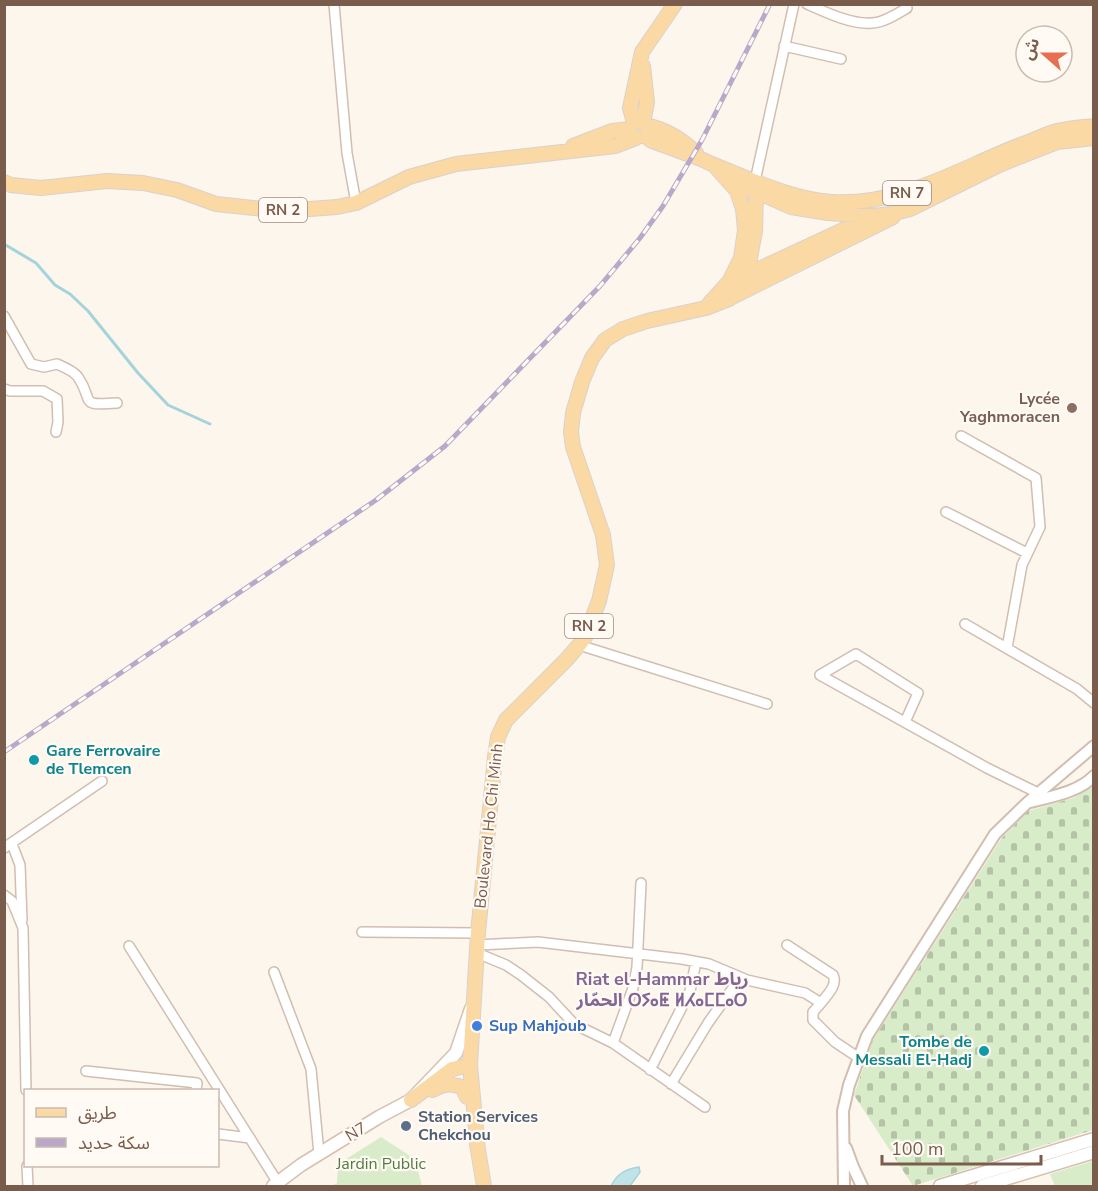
<svg xmlns="http://www.w3.org/2000/svg" width="1098" height="1191" font-family="'Nunito Sans','Noto Sans Arabic','Noto Sans Tifinagh',sans-serif">
  <style>
    .cemetery { fill: url(#cemetery-stones) }
    .green { fill: #d8ecc9 }
    .water { fill: #bfe3e8; stroke: #a5d3da; stroke-width: 1.5 }
    .lines { fill: none; stroke-linecap: round; stroke-linejoin: round }
    .stream { stroke: #a5d3da; stroke-width: 3 }
    .minor-casing { stroke: #d1beb0; stroke-width: 12 }
    .tertiary-casing { stroke: #d1beb0; stroke-width: 14 }
    .secondary-casing { stroke: #d6c0b0; stroke-width: 15 }
    .primary-casing { stroke: #dad1cd; stroke-width: 16 }
    .minor { stroke: #fff; stroke-width: 9 }
    .tertiary { stroke: #fff; stroke-width: 10 }
    .secondary { stroke: #fff; stroke-width: 12 }
    .primary { stroke: #fbd9a5; stroke-width: 14 }
    .rail-casing { stroke: #b9a8c9; stroke-width: 5 }
    .rail { stroke: #fffaf3; stroke-width: 3; stroke-dasharray: 9; stroke-linecap: butt }
    .education-dot { fill: #8d6e63; stroke: #fffaf3; stroke-width: 2 }
    .culture-dot { fill: #0f9aa8; stroke: #fffaf3; stroke-width: 2 }
    .shop-dot { fill: #3f7fe0; stroke: #fffaf3; stroke-width: 2 }
    .service-dot { fill: #5c6f8a; stroke: #fffaf3; stroke-width: 2 }
    .labels { text-anchor: middle; dominant-baseline: central; stroke-width: 4.5; stroke-linejoin: round; paint-order: stroke }
    .shield { fill: #fffaf3; stroke: #a28b7f; stroke-width: 1.5 }
    .shield-label { font-size: 15px; font-weight: bold; fill: #7a5c4d }
    .education-label { font-size: 16px; font-weight: bold; fill: #785e54; stroke: #fffaf3; text-anchor: end }
    .culture-label { font-size: 16px; font-weight: bold; fill: #0d838f; stroke: #fffaf3; text-anchor: start }
    .street-label { font-size: 16px; fill: #7a5c4d; stroke: #fffaf3 }
    .shop-label { font-size: 16px; font-weight: bold; fill: #366cbe; stroke: #fffaf3; text-anchor: start }
    .service-label { font-size: 16px; font-weight: bold; fill: #4e5e75; stroke: #fffaf3; text-anchor: start }
    .park-label { font-size: 16px; fill: #537a41; stroke: #fffaf3 }
    .neighbourhood-label { font-size: 18px; font-weight: bold; fill: #846695; stroke: #fffaf3 }
  </style>
  <defs>
    <pattern id="cemetery-stones" width="16" height="16" patternUnits="userSpaceOnUse" patternTransform="scale(1.5)"><rect width="16" height="16" fill="#d8ecc9"/><path d="M2 7V4a2 2 0 0 1 4 0v3zM10 15v-3a2 2 0 0 1 4 0v3z" fill="#b4c2a5"/></pattern>
  </defs>
  <rect width="100%" height="100%" fill="#fdf6ec"/>
  <path class="cemetery" d="M1093,787V1130L913,1186L854,1095L873,1040L1001,839L1028,811L1073,798Z"/>
  <path class="green" d="M381,1137L415,1159L422,1186H331L337,1183L338,1164Z
    M1093,1161V1186H1055L1050,1174Z"/>
  <path class="water" d="M639,1167L640,1172L630,1186H611C617,1174 625,1169 639,1167Z"/>
  <g class="lines">
    <path class="stream" d="M4,244L36,263L55,285L70,294L88,311L138,373L168,405L210,424"/>
    <g class="minor-casing">
      <path id="minor" d="M334,4L347,153L356,203
        M807,4C825,12 852,25 872,23C883,23 897,14 907,8
        M784,46L841,59
        M756,187L755,181L794,4
        M4,316L31,364L44,367L57,364C64,367 74,371 78,377C95,402 77,406 117,403
        M4,389L10,391H43L57,399L58,422L56,432
        M961,436L1036,478L1040,527L1022,565L1007,648
        M946,512L1027,553
        M965,624L1077,689L1094,703
        M579,645L767,704
        M820,675L987,768L1038,793
        M820,675L856,654L918,693L905,722
        M12,844L20,865L22,920
        M4,848L102,781
        M4,895L12,901L23,928L26,1090
        M362,932L478,933
        M477,945L538,942L682,959L709,964L747,980L805,993L821,1003L813,1012V1020L835,1042L859,1058
        M787,945L833,975C838,985 827,995 821,1003
        M129,946L278,1183
        M477,953L506,965L521,975L549,997L574,1024L613,1043L705,1107
        M274,972L311,1069L319,1154
        M613,1043L633,988L637,967L641,883
        M650,1070L690,991L696,962
        M86,1071L197,1083L196,1090
        M671,1084L708,1023L740,978
        M218,1134L250,1138
        M27,1166L28,1186"/>
    </g>
    <g class="tertiary-casing">
      <path id="tertiary" d="M1094,746L1027,803C1048,797 1078,793 1094,776
        M846,1148L853,1167L862,1186
        M844,1186L843,1111L849,1085L867,1036L995,834L1027,803"/>
    </g>
    <g class="secondary-casing">
      <path id="secondary" d="M273,1186L301,1165L379,1117L411,1100L456,1053L471,1009
        M940,1186L1094,1139
        M982,1186L1094,1152"/>
    </g>
    <g class="primary-casing">
      <path id="primary" d="M634,123L630,108L642,52L675,4
        M643,123L647,102L643,66
        M646,125C664,129 682,139 696,153
        M645,136L652,141L701,159L714,165L737,191L743,209L745,230L741,258L729,282L709,304
        M573,146L612,131L630,129
        M714,165C752,180 791,199 832,202C902,206 960,168 1023,144C1034,140 1046,134 1057,131C1069,128 1082,127 1094,126
        M728,179L791,207L828,213L873,216L891,214L910,209L999,165L1057,142L1094,138
        M4,182L11,185L41,188L107,181L143,183L177,190L216,204L282,211L337,207L356,203L409,177L456,164L615,146L636,138
        M742,277L871,217
        M730,298L893,217
        M432,1090C444,1084 449,1083 462,1087L467,1097
        M411,1100L452,1069L470,1065
        M477,1144L484,1186
        M478,1151L470,1065L478,933L495,757L498,737L506,720L567,659L579,645L585,637L599,601L607,565L603,535L573,447L571,432L573,413L582,382L592,358L605,340L623,329L647,321L706,308L729,299L748,269L755,231L756,192"/>
    </g>
    <use href="#minor" class="minor"/>
    <use href="#tertiary" class="tertiary"/>
    <use href="#secondary" class="secondary"/>
    <use href="#primary" class="primary"/>
    <g class="rail-casing">
      <path id="rail" d="M4,752L376,500L445,446L600,286L640,238L663,206L702,140L770,4"/>
    </g>
    <use href="#rail" class="rail"/>
  </g>
  <circle class="education-dot" cx="1072" cy="408" r="6"/>
  <g class="culture-dot">
    <circle cx="34" cy="760" r="6"/>
    <circle cx="984" cy="1051" r="6"/>
  </g>
  <circle class="shop-dot" cx="477" cy="1026" r="6"/>
  <circle class="service-dot" cx="406" cy="1126" r="6"/>
  <g class="labels">
    <g class="shield">
      <rect x="883" y="181" width="48" height="24" rx="4.5"/>
      <rect x="259" y="198" width="48" height="24" rx="4.5"/>
      <rect x="565" y="614" width="48" height="24" rx="4.5"/>
    </g>
    <g class="shield-label">
      <text x="907" y="193">RN 7</text>
      <text x="283" y="210">RN 2</text>
      <text x="589" y="626">RN 2</text>
    </g>
    <g class="education-label">
      <text x="1060" y="399">Lycée<tspan x="1060" dy="18">Yaghmoracen</tspan></text>
    </g>
    <g class="culture-label">
      <text x="46" y="751">Gare Ferrovaire<tspan x="46" dy="18">de Tlemcen</tspan></text>
      <text x="972" y="1042" text-anchor="end">Tombe de<tspan x="972" dy="18">Messali El-Hadj</tspan></text>
    </g>
    <g class="street-label">
      <text transform="translate(489 826) rotate(-84)">Boulevard Ho Chi Minh</text>
      <text transform="translate(356 1132) rotate(-31)">N7</text>
    </g>
    <g class="shop-label">
      <text x="489" y="1026">Sup Mahjoub</text>
    </g>
    <g class="service-label">
      <text x="418" y="1117">Station Services<tspan x="418" dy="18">Chekchou</tspan></text>
    </g>
    <g class="park-label">
      <text x="381" y="1164">Jardin Public</text>
    </g>
    <g class="neighbourhood-label">
      <text x="662" y="979">Riat el-Hammar رياط<tspan x="662" dy="21">الحمّار ⵔⵢⴰⵟ ⵍⵃⴰⵎⵎⴰⵔ</tspan></text>
    </g>
  </g>
  <rect width="1098" height="1191" fill="none" stroke="#7a5c4d" stroke-width="12"/>
  <rect x="24" y="1089" width="195" height="78" fill="#fffaf3" stroke="#cabbb1" stroke-width="1.5"/>
  <rect x="36" y="1108" width="30" height="9" fill="#fbd9a5" stroke="#cabbb1" stroke-width="1.5"/>
  <text x="78" y="1119" font-size="18" fill="#7a5c4d">طريق</text>
  <rect x="36" y="1138" width="30" height="9" fill="#b9a8c9" stroke="#cabbb1" stroke-width="1.5"/>
  <text x="78" y="1149" font-size="18" fill="#7a5c4d">سكة حديد</text>
  <g transform="translate(1044 54) rotate(291)"><circle r="28" fill="#fffaf3" stroke="#cabbb1" stroke-width="1.5"/>
  <path d="M0-4.5L10 22L0 15L-10 22Z" fill="#e76f51"/>
  <text y="-9" font-size="16" font-weight="bold" text-anchor="middle" fill="#7a5c4d">ش</text>
  </g>
  <path d="M882 1155v9h159v-9" fill="none" stroke="#7a5c4d" stroke-width="3"/>
  <text x="891" y="1155" font-size="18" fill="#7a5c4d" stroke="#fffaf3" stroke-width="4.5" paint-order="stroke">100 m</text>
</svg>
